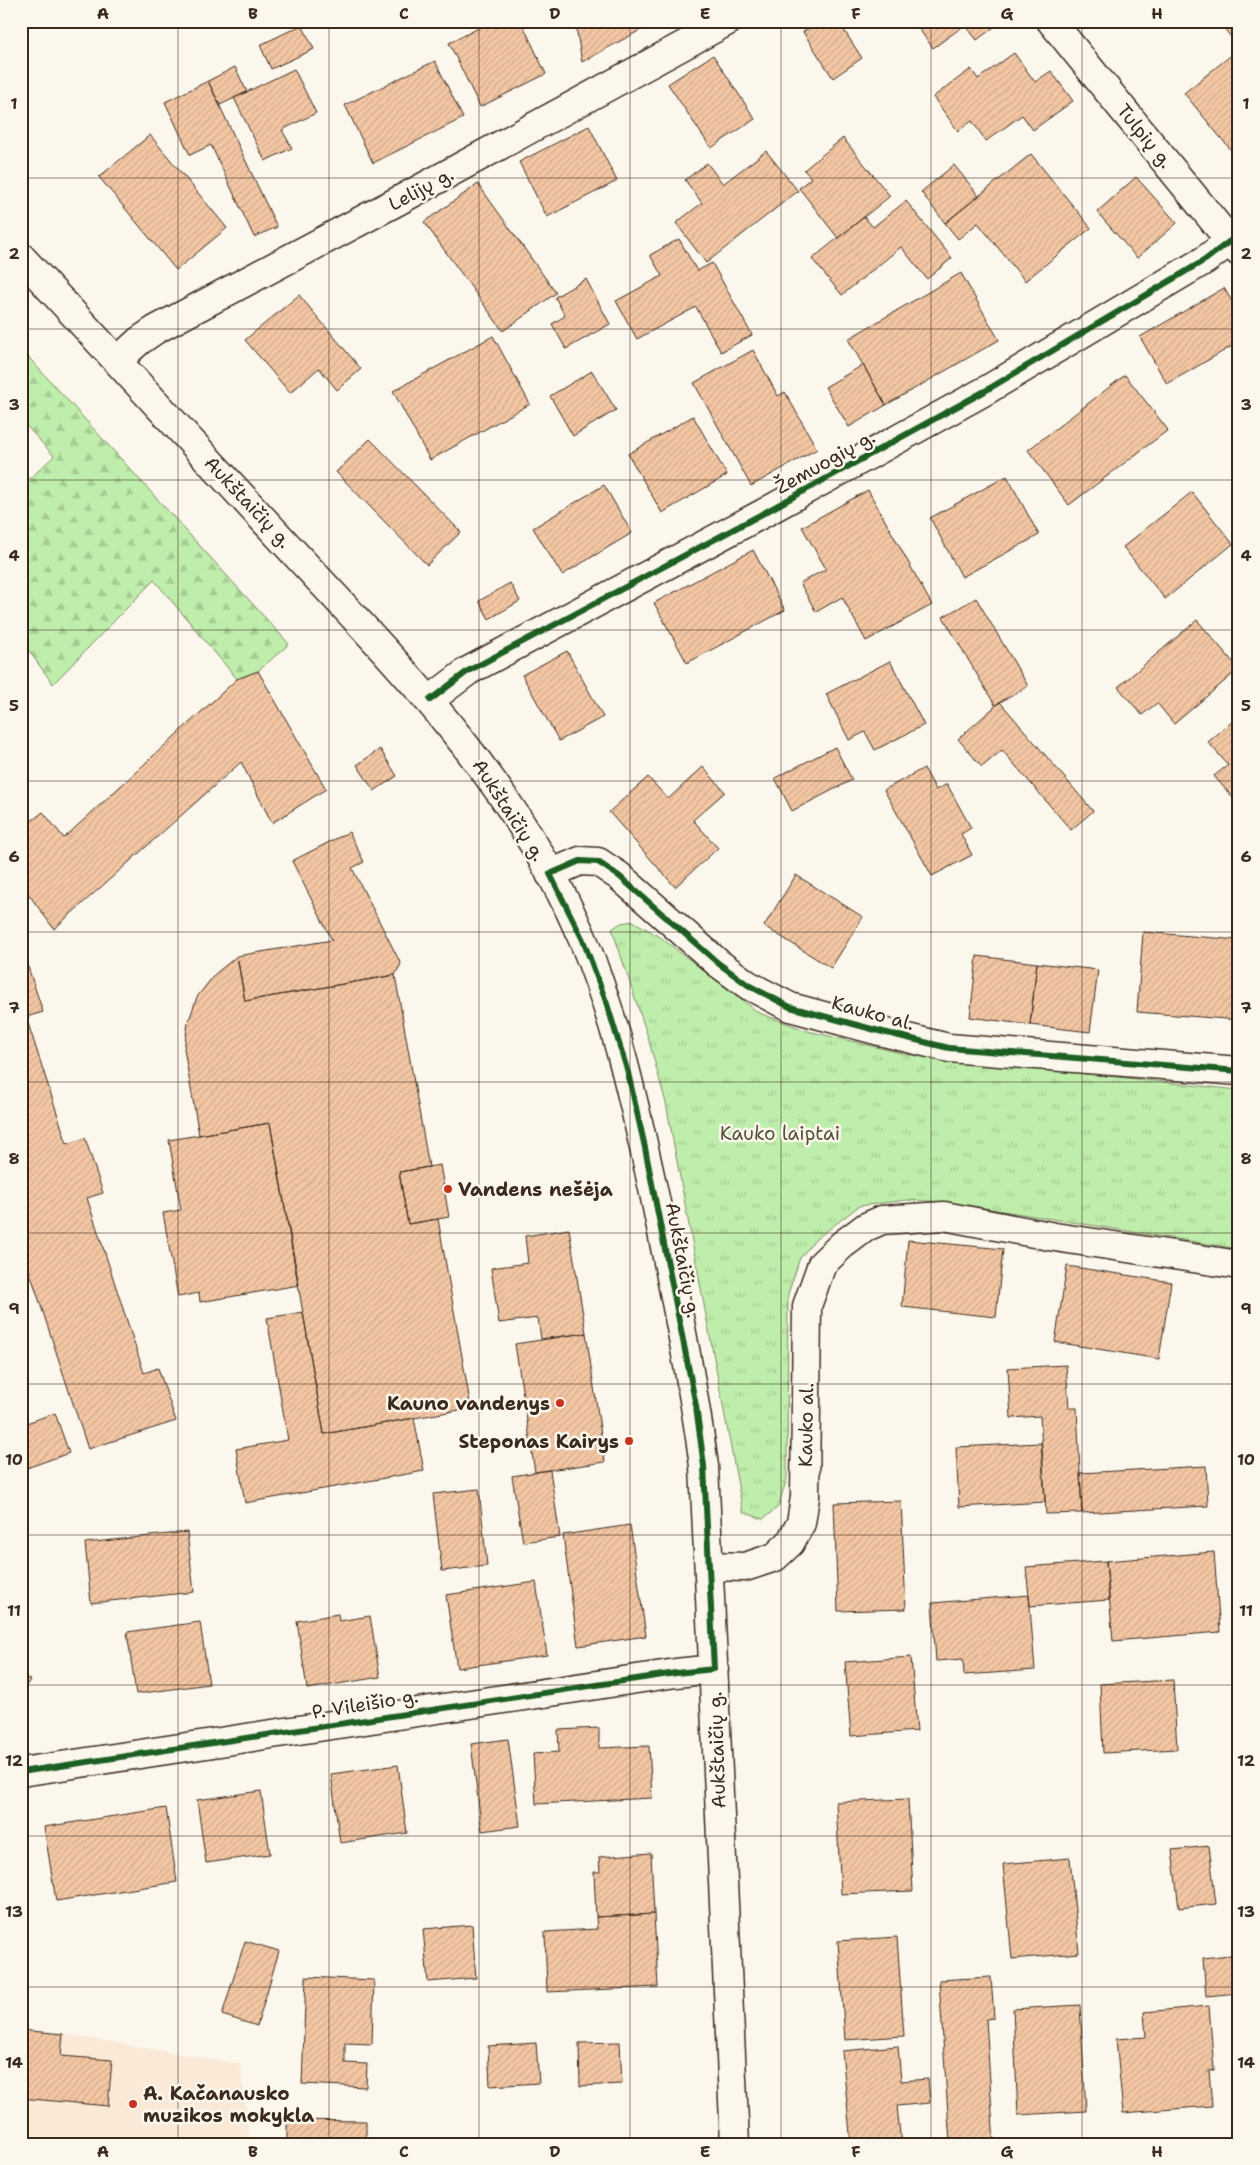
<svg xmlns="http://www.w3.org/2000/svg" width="1260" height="2165" font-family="'Shantell Sans',sans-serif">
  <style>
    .built { fill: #f9e9d6 }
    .grass { fill: url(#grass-tufts); stroke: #7d8c64 }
    .forest { fill: url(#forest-firs); stroke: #7d8c64 }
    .building { fill: url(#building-hatch); stroke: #3b2a1e }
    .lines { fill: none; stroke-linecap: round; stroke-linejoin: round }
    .street-casing { stroke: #3b2a1e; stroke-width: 31 }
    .street { stroke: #fbf7ec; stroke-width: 28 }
    .cycleway-casing { stroke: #fbf7ec; stroke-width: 9 }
    .cycleway { stroke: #1b5e20; stroke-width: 6 }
    .grid { fill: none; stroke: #3b2a1e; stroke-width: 1; stroke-opacity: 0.55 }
    .poi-dot { fill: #c8321e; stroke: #fbf7ec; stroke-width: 2 }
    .labels { text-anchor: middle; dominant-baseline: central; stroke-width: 5; stroke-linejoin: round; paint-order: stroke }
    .street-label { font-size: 19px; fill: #3b2a1e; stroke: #fbf7ec }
    .park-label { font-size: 19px; fill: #55513a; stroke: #fbf7ec }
    .poi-label { font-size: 19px; font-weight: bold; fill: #3b2a1e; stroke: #fbf7ec; text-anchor: start }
    .neatline { fill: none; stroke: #3b2a1e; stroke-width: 2 }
    .grid-label { font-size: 16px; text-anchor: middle; font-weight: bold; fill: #3b2a1e }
  </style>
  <defs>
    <pattern id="grass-tufts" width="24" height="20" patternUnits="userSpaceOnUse" patternTransform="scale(1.25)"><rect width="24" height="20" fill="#bfedab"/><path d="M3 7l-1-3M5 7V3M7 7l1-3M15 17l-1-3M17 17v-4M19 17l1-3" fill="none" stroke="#a5cb93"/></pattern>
    <pattern id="forest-firs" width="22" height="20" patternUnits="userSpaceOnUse" patternTransform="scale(1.25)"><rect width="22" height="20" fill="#bfedab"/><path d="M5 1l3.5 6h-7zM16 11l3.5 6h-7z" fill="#a5cb93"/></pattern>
    <pattern id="building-hatch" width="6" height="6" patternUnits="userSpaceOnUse" patternTransform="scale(1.25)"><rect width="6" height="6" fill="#f4c7a4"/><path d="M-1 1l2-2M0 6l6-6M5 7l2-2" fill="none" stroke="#d2ab8d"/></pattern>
  </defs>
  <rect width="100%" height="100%" fill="#fbf7ec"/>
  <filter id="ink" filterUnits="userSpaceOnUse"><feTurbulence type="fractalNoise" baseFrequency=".02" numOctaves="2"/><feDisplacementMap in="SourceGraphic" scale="10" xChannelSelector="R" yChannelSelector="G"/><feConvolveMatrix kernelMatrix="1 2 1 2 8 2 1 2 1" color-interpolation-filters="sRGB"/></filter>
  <g filter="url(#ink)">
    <path class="built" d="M21,2030L63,2034L240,2064L250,2144H21Z"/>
    <path class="grass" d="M633,921L660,937L759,1013L808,1031L910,1055L1239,1090V1249L947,1202L907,1200L859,1206L815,1240L800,1258L788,1294L787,1478L778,1507L763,1519L743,1512L666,1103L647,1034L612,929L621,923Z"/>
    <path class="forest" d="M21,349L289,644L258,671L237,679L154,580L53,684L21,640V487L54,456L21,420Z"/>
    <path class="building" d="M493,21H521L546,74L480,107L449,43Z
      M575,21H657L582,62Z
      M819,21H838L862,58L833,78L803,32Z
      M913,21H1002L977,40L965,25L933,48Z
      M1218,21H1239V47Z
      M302,25L314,49L271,69L260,45Z
      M1239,49V160L1184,93Z
      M1014,53L1035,82L1051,71L1073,101L1033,130L1022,115L986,141L972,121L958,131L933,97L971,69L978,79Z
      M713,55L755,119L711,148L668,84Z
      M435,61L463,118L373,163L345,105Z
      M235,67L247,92L220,105L208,81Z
      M294,69L316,113L282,130L292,148L265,161L234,98Z
      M208,81L277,227L254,237L211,145L190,155L165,102Z
      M589,126L617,181L547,217L519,162Z
      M150,135L227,228L176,270L99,177Z
      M843,138L890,196L838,238L799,188L811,178L804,170Z
      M766,151L798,191L706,263L676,223L702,203L685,180L707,163L723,184Z
      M1031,154L1091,228L1025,281L978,223L958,239L945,223Z
      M954,165L979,196L945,223L921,192Z
      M1136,177L1177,223L1137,258L1097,212Z
      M478,184L556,293L503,331L424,222Z
      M906,201L952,258L927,279L901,247L842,295L812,259L864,217L873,227Z
      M679,239L697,271L712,263L752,335L721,352L696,307L637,339L616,301L662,276L650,255Z
      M961,273L999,340L886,405L848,339Z
      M586,279L610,324L566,349L552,324L565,316L555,297Z
      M1224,288L1239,313V342L1167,384L1140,337Z
      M299,295L361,369L337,390L319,368L290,393L245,340Z
      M493,336L530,404L430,460L393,391Z
      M753,350L778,396L785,392L817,449L751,486L694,383Z
      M863,365L886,405L849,427L825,387Z
      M592,371L616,410L573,436L550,396Z
      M1125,375L1168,430L1069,505L1028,450Z
      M693,416L727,475L662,513L628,454Z
      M370,439L461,532L427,565L336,472Z
      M1007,476L1039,535L962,577L930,518Z
      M604,485L632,533L562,575L533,528Z
      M868,490L932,605L866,641L842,597L816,612L800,583L826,569L802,527Z
      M1192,492L1233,544L1165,599L1123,547Z
      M753,550L785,610L687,663L654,603Z
      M510,583L520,601L489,619L479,601Z
      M976,598L1028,686L995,705L943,617Z
      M1197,620L1239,669L1174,724L1157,703L1142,715L1118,687Z
      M567,651L603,717L559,741L522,675Z
      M890,661L924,725L875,750L865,732L849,740L826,694Z
      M258,671L326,789L272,823L241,762L54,929L27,892L21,879V829L43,812L64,838L237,679Z
      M1000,702L1093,811L1071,830L1002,750L982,767L958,739Z
      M1239,716V793L1233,798L1214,776L1228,765L1208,742Z
      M835,747L852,780L792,811L775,778Z
      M380,749L397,776L374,791L357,765Z
      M703,767L725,792L693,820L718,848L675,887L609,812L648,777L668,799Z
      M924,768L936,790L947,784L971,828L961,834L972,855L932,876L884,790Z
      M349,832L364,862L352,868L401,964L395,975L245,1001L237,956L332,940L292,861Z
      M796,875L863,917L831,968L764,926Z
      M1143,932L1239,940V1020L1137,1012Z
      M237,956L245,1001L395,975L429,1167L399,1172L408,1224L438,1219L471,1408L324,1434L270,1123L199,1135L184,1049L188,1023L197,997L215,974Z
      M977,956L1037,963L1030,1025L970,1017Z
      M1037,963L1098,970L1090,1032L1030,1025Z
      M27,964L43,1012L26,1017L67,1144L85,1138L103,1193L87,1198L144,1373L158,1368L176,1421L88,1449L21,1245V966Z
      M270,1123L299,1285L200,1302L199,1293L178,1297L163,1213L181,1210L169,1140Z
      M440,1165L449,1217L408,1224L399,1172Z
      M569,1229L586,1333L541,1339L538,1318L499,1323L491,1268L528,1263L525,1236Z
      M908,1240L1003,1249L996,1317L902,1307Z
      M1067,1266L1171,1282L1159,1359L1055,1342Z
      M303,1312L324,1434L414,1418L424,1471L245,1503L236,1449L288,1440L267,1318Z
      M586,1333L605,1462L535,1472L515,1344Z
      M1066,1365L1069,1408H1077L1082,1513L1046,1514L1040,1416L1011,1418L1008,1368Z
      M55,1413L69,1453L21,1470V1425Z
      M1041,1443L1045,1502L959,1507L956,1447Z
      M1206,1466L1208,1506L1082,1513L1080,1473Z
      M550,1470L560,1537L523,1542L512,1476Z
      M479,1489L487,1566L442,1571L433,1494Z
      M901,1501L906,1609L838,1611L834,1503Z
      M630,1525L646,1636L578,1646L563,1535Z
      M187,1532L194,1592L91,1603L85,1543Z
      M1214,1552L1220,1632L1113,1641L1106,1561Z
      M1106,1561L1109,1600L1030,1606L1026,1567Z
      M536,1582L547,1655L457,1668L446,1595Z
      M1029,1595L1035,1670L964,1675L963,1659L936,1661L932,1603Z
      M338,1614L339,1621L370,1616L380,1677L307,1689L297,1621Z
      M200,1622L209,1684L136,1694L127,1632Z
      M911,1657L917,1731L851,1736L845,1662Z
      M21,1674L30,1680L21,1693Z
      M1173,1680L1177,1749L1103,1753L1100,1684Z
      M599,1728V1748L649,1746L652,1798L536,1804L533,1754L559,1752L558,1730Z
      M508,1739L520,1826L482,1831L471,1744Z
      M398,1765L407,1833L340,1843L331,1774Z
      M261,1791L270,1854L206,1863L197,1800Z
      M908,1799L913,1891L841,1894L836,1802Z
      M166,1808L177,1882L56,1901L44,1827Z
      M1209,1846L1216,1904L1179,1908L1172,1850Z
      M651,1853L654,1914L596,1917L594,1872H600L599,1857Z
      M1070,1858L1079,1953L1012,1959L1003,1864Z
      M654,1914L658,1987L547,1992L545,1932L597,1929L596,1917Z
      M472,1925L476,1978L428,1982L423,1929Z
      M897,1937L904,2036L845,2040L838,1941Z
      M245,1941L279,1951L257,2026L222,2015Z
      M1239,1954V1993L1206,1996L1203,1958Z
      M306,1977L374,1980L372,2044L345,2043V2063L367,2064L366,2087L302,2084Z
      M991,1977L994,2018L986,2019L994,2144H950L939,1980Z
      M1080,2005L1086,2111L1018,2115L1013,2009Z
      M1209,2006L1214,2070L1209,2071L1212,2106L1123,2113L1116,2039L1146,2037L1144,2012Z
      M21,2030L63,2034L61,2056L112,2060L108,2106L21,2098Z
      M620,2042L622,2084L580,2086L579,2043Z
      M536,2043L539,2083L490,2086L488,2046Z
      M898,2046L901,2081L928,2079L930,2103L897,2106L901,2144H851L842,2051Z
      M287,2120L366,2121V2144H287Z"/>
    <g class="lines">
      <g class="street-casing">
        <path id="street" d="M1051,21L1239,252
          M21,257C114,358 206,458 299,558C410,677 519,789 584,942C618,1025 636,1111 655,1198C673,1287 692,1376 704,1466L735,2144
          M117,361L139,341L155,330L396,202L728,21
          M430,700L468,671L762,514L985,391L1205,260L1230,241
          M550,874L580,861L598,862L619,876L718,963L748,985L790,1007L883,1032L949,1048L1239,1071
          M709,1566L745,1567L775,1557L790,1543L801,1523L805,1497L807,1306L822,1264L842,1245L866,1227L882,1220L944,1216L1055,1237L1239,1265
          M21,1772L676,1673L714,1669"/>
      </g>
      <use href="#street" class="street"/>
      <g class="cycleway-casing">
        <path id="cycleway" d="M430,700L468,671L762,514L985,391L1205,260L1230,241
          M21,1772L676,1673L714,1669L704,1466L696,1406L644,1143L628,1073L607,1004L583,940L550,874L580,861L598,862L619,876L718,963L748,985L790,1007L883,1032L949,1048L1239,1071"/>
      </g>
      <use href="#cycleway" class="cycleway"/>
    </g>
  </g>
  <path class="grid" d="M178,21V2144M329,21V2144M479,21V2144M630,21V2144M781,21V2144M931,21V2144M1082,21V2144M21,178H1239M21,329H1239M21,480H1239M21,630H1239M21,781H1239M21,932H1239M21,1082H1239M21,1233H1239M21,1384H1239M21,1535H1239M21,1685H1239M21,1836H1239M21,1987H1239"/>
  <g class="poi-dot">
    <circle cx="448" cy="1189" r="5"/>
    <circle cx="560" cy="1403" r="5"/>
    <circle cx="629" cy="1441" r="5"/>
    <circle cx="133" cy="2104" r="5"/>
  </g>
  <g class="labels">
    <g class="street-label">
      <text transform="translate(1145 136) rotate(51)">Tulpių g.</text>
      <text transform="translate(421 189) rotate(-28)">Lelijų g.</text>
      <text transform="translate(825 462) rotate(-29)">Žemuogių g.</text>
      <text transform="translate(248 502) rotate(47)">Aukštaičių g.</text>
      <text transform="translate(509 810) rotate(57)">Aukštaičių g.</text>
      <text transform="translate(873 1013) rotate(15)">Kauko al.</text>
      <text transform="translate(683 1260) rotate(79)">Aukštaičių g.</text>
      <text transform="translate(806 1425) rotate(-89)">Kauko al.</text>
      <text transform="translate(365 1704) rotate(-9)">P. Vileišio g.</text>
      <text transform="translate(717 1750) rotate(-92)">Aukštaičių g.</text>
    </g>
    <g class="park-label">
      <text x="780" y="1133">Kauko laiptai</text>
    </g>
    <g class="poi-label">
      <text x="458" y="1189">Vandens nešėja</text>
      <text x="550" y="1403" text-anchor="end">Kauno vandenys</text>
      <text x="619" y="1441" text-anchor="end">Steponas Kairys</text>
      <text x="143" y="2093">A. Kačanausko<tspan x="143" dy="22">muzikos mokykla</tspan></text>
    </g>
  </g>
  <rect width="1260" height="2165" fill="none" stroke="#fbf7ec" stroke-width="55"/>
  <rect x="28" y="28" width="1204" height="2110" class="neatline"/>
  <g class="grid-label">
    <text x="103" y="19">A</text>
    <text x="253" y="19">B</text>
    <text x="404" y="19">C</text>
    <text x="555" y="19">D</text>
    <text x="705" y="19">E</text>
    <text x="856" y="19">F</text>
    <text x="1007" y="19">G</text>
    <text x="1157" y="19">H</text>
    <text x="14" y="109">1</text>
    <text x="1246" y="109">1</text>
    <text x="14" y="259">2</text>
    <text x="1246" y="259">2</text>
    <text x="14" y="410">3</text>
    <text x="1246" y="410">3</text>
    <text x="14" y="561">4</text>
    <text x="1246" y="561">4</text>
    <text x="14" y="711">5</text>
    <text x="1246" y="711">5</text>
    <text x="14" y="862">6</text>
    <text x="1246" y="862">6</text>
    <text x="14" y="1013">7</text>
    <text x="1246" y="1013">7</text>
    <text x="14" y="1164">8</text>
    <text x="1246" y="1164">8</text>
    <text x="14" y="1314">9</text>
    <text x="1246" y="1314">9</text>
    <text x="14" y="1465">10</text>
    <text x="1246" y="1465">10</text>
    <text x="14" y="1616">11</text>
    <text x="1246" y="1616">11</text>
    <text x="14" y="1766">12</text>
    <text x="1246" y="1766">12</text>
    <text x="14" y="1917">13</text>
    <text x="1246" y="1917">13</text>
    <text x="14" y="2068">14</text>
    <text x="1246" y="2068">14</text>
    <text x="103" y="2157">A</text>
    <text x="253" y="2157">B</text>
    <text x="404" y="2157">C</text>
    <text x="555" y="2157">D</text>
    <text x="705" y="2157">E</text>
    <text x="856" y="2157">F</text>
    <text x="1007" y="2157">G</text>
    <text x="1157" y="2157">H</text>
  </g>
</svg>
